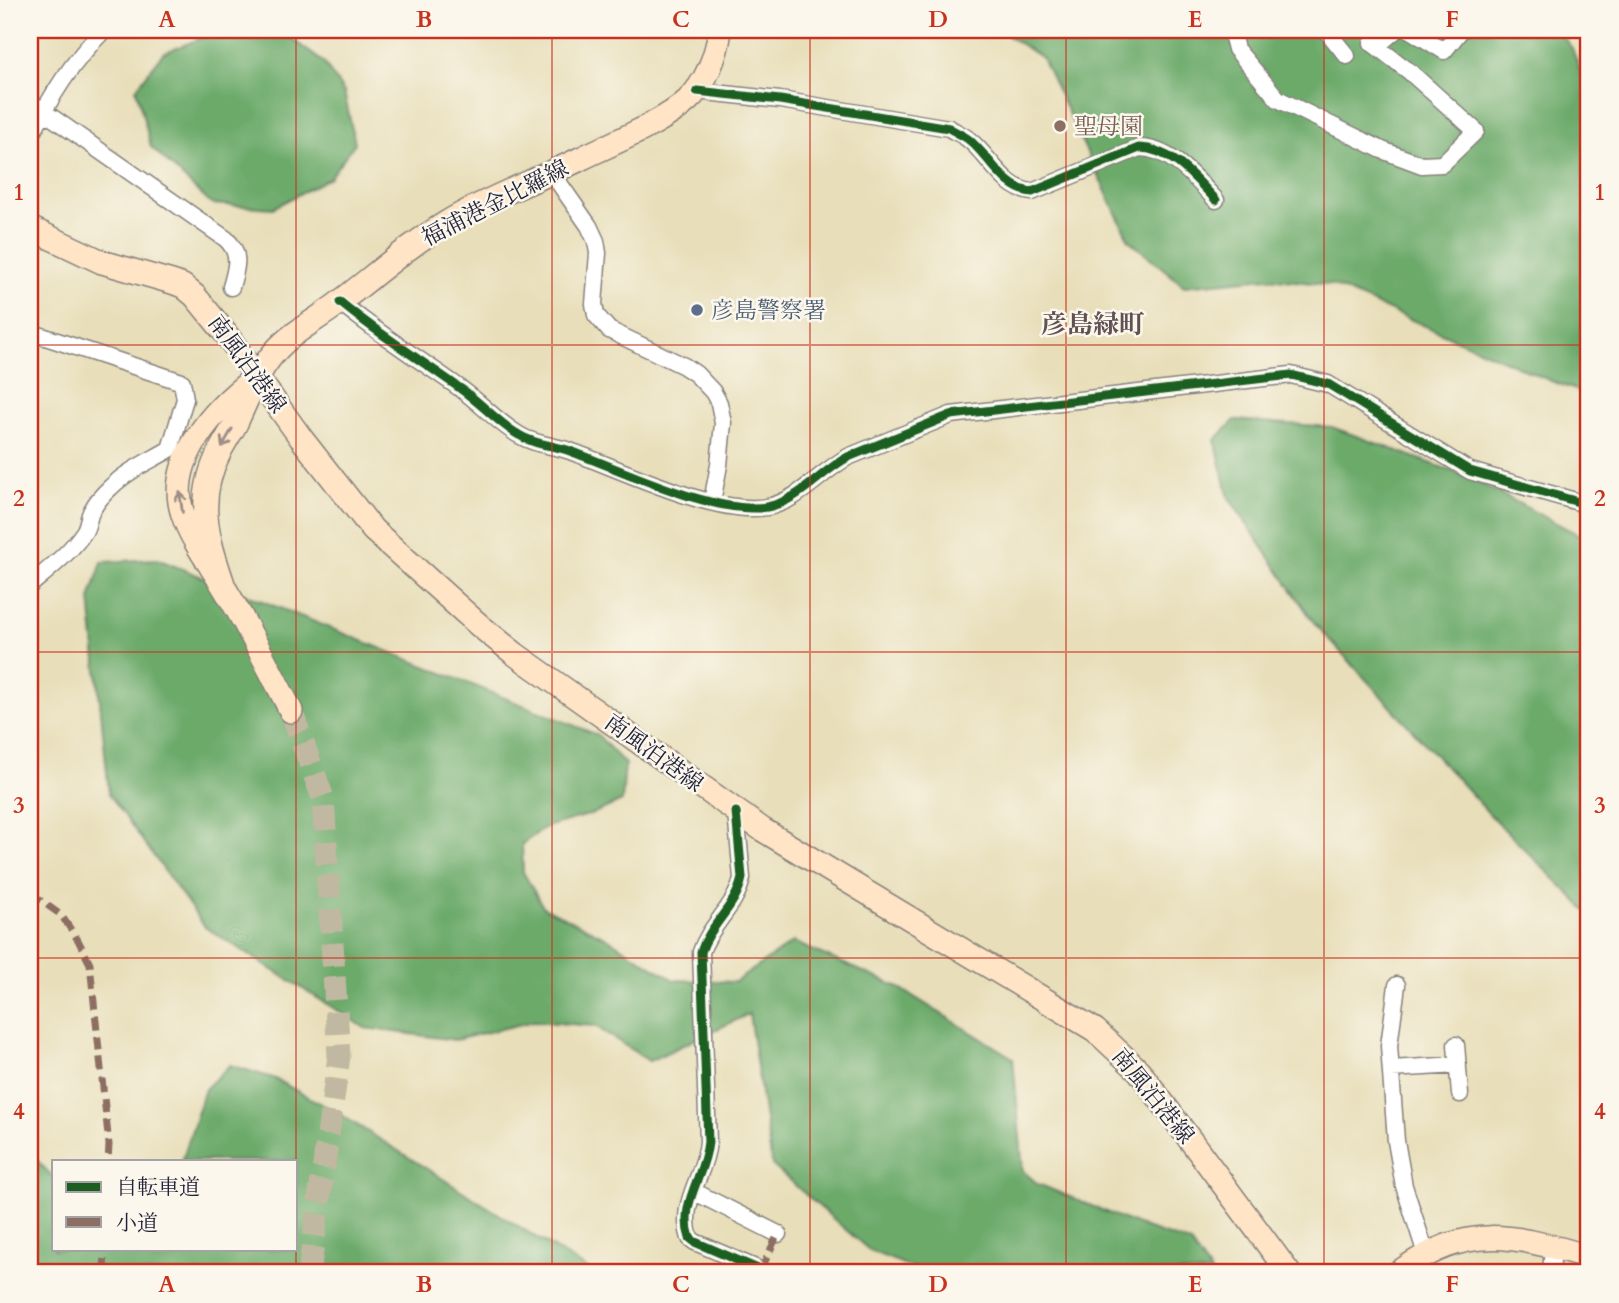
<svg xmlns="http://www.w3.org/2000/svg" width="1619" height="1303" font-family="Cardo,'Noto Serif JP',serif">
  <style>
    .forest { fill: #6caa6b; stroke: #476653; stroke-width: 2 }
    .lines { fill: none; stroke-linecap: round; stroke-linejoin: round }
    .secondary-tunnel { stroke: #c0b8a0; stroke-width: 23; stroke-dasharray: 23 11; stroke-linecap: butt }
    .street-casing { stroke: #85807a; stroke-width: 19 }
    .secondary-casing { stroke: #85807a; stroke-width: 26 }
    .street { stroke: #fff; stroke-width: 16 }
    .secondary { stroke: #ffe4c6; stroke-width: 23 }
    .quiet { stroke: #8d6e63; stroke-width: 7; stroke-dasharray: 14 7; stroke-linecap: butt }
    .cycleway-casing { stroke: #fbf7ec; stroke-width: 13 }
    .cycleway { stroke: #1b5e20; stroke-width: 9 }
    .oneway { stroke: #9c8d87 }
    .grid { fill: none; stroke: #c8321e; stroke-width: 2; stroke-opacity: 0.55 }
    .education-dot { fill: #8d6e63; stroke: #fbf7ec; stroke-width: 2.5 }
    .service-dot { fill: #5c6f8a; stroke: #fbf7ec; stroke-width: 2.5 }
    .labels { text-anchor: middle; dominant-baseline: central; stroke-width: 5; stroke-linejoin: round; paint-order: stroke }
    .education-label { font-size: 23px; fill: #785e54; stroke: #fbf7ec; text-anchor: start }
    .street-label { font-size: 23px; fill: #22223b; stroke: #fbf7ec }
    .service-label { font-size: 23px; fill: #4e5e75; stroke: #fbf7ec; text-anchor: start }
    .quarter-label { font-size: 26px; font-weight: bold; fill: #625153; stroke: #fbf7ec }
    .neatline { fill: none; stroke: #c8321e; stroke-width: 2.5 }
    .grid-label { font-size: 23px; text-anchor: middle; font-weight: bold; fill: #c8321e }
  </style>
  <rect width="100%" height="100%" fill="#fbf7ec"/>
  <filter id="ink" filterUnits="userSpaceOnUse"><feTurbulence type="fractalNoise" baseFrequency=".0143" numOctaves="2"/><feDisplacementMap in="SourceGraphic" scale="14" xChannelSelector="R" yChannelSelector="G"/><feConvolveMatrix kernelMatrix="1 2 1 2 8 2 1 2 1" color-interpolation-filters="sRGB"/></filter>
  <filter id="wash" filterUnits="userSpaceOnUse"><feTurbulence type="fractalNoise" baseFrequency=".00686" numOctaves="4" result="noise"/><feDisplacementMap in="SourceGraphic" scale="28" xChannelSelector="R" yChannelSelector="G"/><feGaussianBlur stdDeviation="1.57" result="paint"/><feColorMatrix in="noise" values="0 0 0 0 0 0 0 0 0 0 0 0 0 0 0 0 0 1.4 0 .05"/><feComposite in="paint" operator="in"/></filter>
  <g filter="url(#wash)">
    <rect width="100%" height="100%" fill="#e8deb9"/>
    <path class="forest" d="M999,30H1557L1572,48L1589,96V395L1551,381L1332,285L1267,278L1184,286L1129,240L1042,58Z
      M284,33L323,62L344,92L355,143L329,178L273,208L211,204L151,147L136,89L163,53L209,35Z
      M1235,420L1332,427L1468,477L1589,540V913L1495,820L1315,624L1229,498L1215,440Z
      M157,559L598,735L625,764L622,801L592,814L546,827L522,844L523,872L543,907L605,937L674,980L735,982L793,942L896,986L1013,1058L1023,1171L1038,1184L1145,1228L1190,1243L1211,1273H926L870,1251L772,1165L749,1014L649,1061L595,1026L534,1021L455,1040L365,1028L205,927L109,794L90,599L102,562Z
      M230,1065L273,1078L338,1113L593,1273H30V1153L54,1178V1249H296V1161H182L205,1089Z"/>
  </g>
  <g filter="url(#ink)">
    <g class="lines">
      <path class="secondary-tunnel" d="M291,711L323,798L339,1056L309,1273"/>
      <g class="street-casing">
        <path id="street" d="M1231,30L1236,49L1278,99L1382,150L1422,165L1442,164L1476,131L1410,72L1372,43
          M1326,30L1347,56
          M1410,30L1444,51L1461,30
          M1377,46L1396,30
          M697,91L780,100L949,128C955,132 963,135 968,139C990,156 1003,189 1032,192L1139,148C1171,148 1195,178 1216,200
          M30,102L226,239C242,254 236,269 231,287
          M30,137C50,98 72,61 104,30
          M552,173L589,226L596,241L598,253L594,304L596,315L609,330L684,366L696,374L713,392L719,403L723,423L719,465L712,502
          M340,302C378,334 421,360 461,389C481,403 498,423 519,435C535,445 553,445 570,451C621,469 715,516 767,507C799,501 820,472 848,457L951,415L1291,375L1328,384L1470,471L1589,505
          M30,332L182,382L185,399L170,449C150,461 128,470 111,487C103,494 96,502 91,512C88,519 88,526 84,532C70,553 49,569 30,585
          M736,812L742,878C736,907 710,924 701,952L708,1142C705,1176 678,1204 690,1238L695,1242L767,1273
          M1397,985L1389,1046L1396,1141L1404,1186L1426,1254
          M1456,1045L1460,1094
          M1391,1069L1458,1065
          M693,1191L778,1234
          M1551,1273L1553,1247"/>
      </g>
      <g class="secondary-casing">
        <path id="secondary" d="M30,228L102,262L172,282L183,286L195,296L226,334L301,438L373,530L480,626L515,654L763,830L1095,1030L1139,1071L1289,1273
          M255,378C215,407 165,461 183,515C193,543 213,568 228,594C251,632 271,672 291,711
          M223,584C207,537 195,498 220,451C225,441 231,433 236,423C247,400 256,374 273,354C291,332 319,319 340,302C375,275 408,246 446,223C489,197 536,181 580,159C612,143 661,124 687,101C706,84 717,54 720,30
          M1398,1273C1468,1222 1512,1235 1589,1257"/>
      </g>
      <use href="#street" class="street"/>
      <use href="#secondary" class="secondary"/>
      <path class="quiet" d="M30,893L61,915L78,940L90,964L109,1145L108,1161
        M761,1270L778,1234
        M104,1273L105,1249"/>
      <g class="cycleway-casing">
        <path id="cycleway" d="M697,91L780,100L949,128C955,132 963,135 968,139C990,156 1003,189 1032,192L1139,148C1171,148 1195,178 1216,200
          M340,302C378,334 421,360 461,389C481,403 498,423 519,435C535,445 553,445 570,451C621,469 715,516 767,507C799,501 820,472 848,457L951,415L1291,375L1328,384L1470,471L1589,505
          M736,812L742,878C736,907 710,924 701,952L708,1142C705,1176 678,1204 690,1238L695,1242L767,1273"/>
      </g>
      <use href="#cycleway" class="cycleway"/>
    </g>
    <defs><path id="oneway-shaft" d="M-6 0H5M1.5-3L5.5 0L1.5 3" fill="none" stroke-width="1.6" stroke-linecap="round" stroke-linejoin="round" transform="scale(1.75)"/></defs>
    <g class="oneway">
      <use href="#oneway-shaft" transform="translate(227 438) rotate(120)"/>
      <use href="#oneway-shaft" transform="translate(181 502) rotate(-98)"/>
    </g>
  </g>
  <path class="grid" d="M296,30V1161M552,30V1273M810,30V1273M1066,30V1273M1324,30V1273M30,345H1589M30,652H1589M30,958H1589M296,1249V1273"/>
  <circle class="education-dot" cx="1060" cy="126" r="7"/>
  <circle class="service-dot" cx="697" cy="310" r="7"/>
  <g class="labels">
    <g class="education-label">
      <text x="1074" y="126">聖母園</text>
    </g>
    <g class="street-label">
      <text transform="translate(495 203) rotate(-27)">福浦港金比羅線</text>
      <text transform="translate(247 364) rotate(54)">南風泊港線</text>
      <text transform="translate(654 753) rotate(36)">南風泊港線</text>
      <text transform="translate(1153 1096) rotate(51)">南風泊港線</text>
    </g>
    <g class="service-label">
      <text x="711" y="310">彦島警察署</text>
    </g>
    <g class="quarter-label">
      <text x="1093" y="324">彦島緑町</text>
    </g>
  </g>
  <rect width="1619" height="1303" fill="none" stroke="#fbf7ec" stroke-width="77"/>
  <rect x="52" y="1160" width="245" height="91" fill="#fbf7ec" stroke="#a4a2a5" stroke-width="2"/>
  <rect x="66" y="1182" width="35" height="10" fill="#1b5e20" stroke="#a4a2a5" stroke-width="2"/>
  <text x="116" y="1194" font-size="21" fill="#22223b">自転車道</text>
  <rect x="66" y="1217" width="35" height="10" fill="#8d6e63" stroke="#a4a2a5" stroke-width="2"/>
  <text x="116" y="1230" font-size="21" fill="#22223b">小道</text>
  <rect x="38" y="38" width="1542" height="1226" class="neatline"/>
  <g class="grid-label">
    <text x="167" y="27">A</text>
    <text x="424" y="27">B</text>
    <text x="681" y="27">C</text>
    <text x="938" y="27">D</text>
    <text x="1195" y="27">E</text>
    <text x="1452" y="27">F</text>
    <text x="19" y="200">1</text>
    <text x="1600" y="200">1</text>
    <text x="19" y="506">2</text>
    <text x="1600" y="506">2</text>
    <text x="19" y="813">3</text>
    <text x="1600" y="813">3</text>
    <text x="19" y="1119">4</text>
    <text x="1600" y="1119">4</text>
    <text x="167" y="1292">A</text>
    <text x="424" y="1292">B</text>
    <text x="681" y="1292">C</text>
    <text x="938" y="1292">D</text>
    <text x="1195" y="1292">E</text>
    <text x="1452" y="1292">F</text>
  </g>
</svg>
